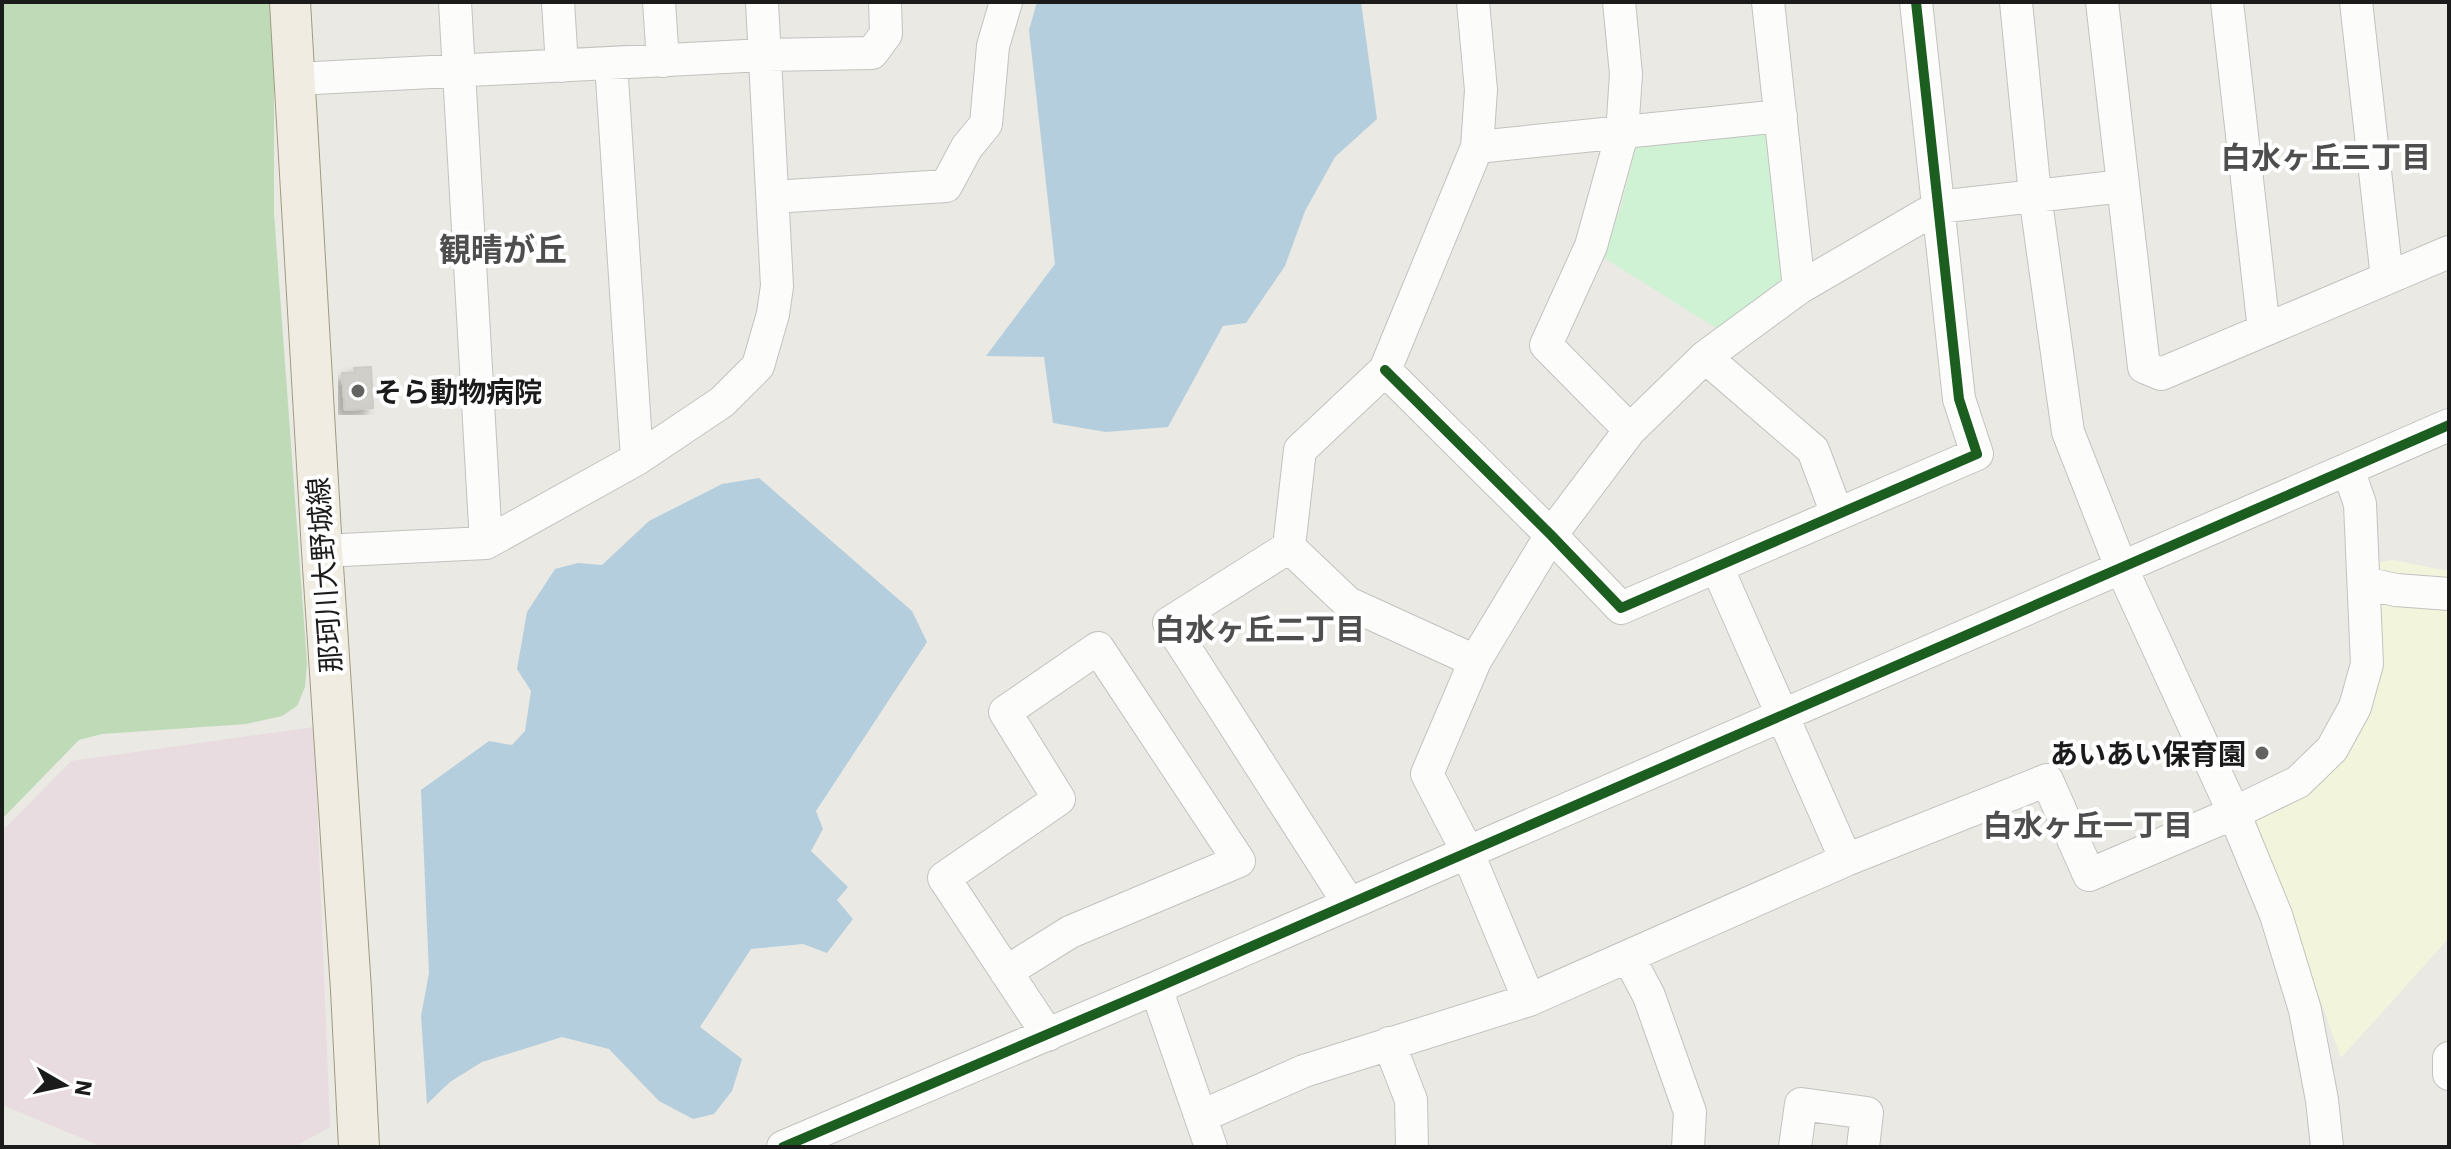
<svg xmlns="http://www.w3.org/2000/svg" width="2451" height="1149" font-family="'IBM Plex Sans','Noto Sans JP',sans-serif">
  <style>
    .industrial { fill: #e8dce0 }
    .education { fill: #f2f5dc }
    .forest { fill: #bedab7 }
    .park { fill: #cff2d5 }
    .water { fill: #b5cede }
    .building { fill: #d0cfca; stroke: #cdcbc4; stroke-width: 2; filter: url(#shadow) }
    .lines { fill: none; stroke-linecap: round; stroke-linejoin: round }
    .minor-casing { stroke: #c2c2bf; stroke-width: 34 }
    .major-casing { stroke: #9f9b80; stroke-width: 42 }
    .minor { stroke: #fcfcfb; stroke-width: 32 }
    .major { stroke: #f0ece2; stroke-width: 40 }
    .cycleway-casing { stroke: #fff; stroke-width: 15 }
    .cycleway { stroke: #1b5e20; stroke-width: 10 }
    .poi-dot { fill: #636361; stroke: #fff; stroke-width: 3 }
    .labels { text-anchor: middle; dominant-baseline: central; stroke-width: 8; stroke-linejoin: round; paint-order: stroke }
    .poi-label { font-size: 28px; font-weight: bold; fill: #1b1b1b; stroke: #fff; text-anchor: start }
    .street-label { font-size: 28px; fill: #1b1b1b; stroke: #fff }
    .neighbourhood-label { font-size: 30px; font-weight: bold; fill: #4e4e4e; stroke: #fff }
    .quarter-label { font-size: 32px; font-weight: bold; fill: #4e4e4e; stroke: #fff }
  </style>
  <defs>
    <filter id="shadow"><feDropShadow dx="-7" dy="7" stdDeviation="4" flood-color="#0004"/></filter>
  </defs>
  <rect width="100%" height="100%" fill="#eae9e3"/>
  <path class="industrial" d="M314,727L330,1127L294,1147H103L2,1105V831L71,761Z"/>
  <path class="education" d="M2393,560L2449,571V938L2341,1058L2254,814L2342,757L2374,602L2390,576L2374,563Z"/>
  <path class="forest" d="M2,2H274V213L307,663L305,687L297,706L282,716L246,724L102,734L79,740L2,819Z"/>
  <path class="park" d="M1772,128L1788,284L1722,332L1601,256L1621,207L1637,142Z"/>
  <path class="water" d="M1037,2H1361L1377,119L1335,157L1305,211L1285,266L1246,323L1223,326L1168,427L1106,432L1053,423L1044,357L986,356L1055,264L1029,30Z
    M759,478L912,611L927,642L816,811L823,829L811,851L848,887L837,900L853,919L827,953L803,944L751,949L700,1027L742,1059L732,1091L714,1114L693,1119L659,1101L609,1049L562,1037L482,1062L450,1082L427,1104L421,1016L429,973L421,790L489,741L512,745L525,731L531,691L517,669L527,612L555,569L578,563L602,565L649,521L722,484Z"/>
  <path class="building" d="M371,367L373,408L345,410L342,373H355L354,368Z"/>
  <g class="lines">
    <g class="minor-casing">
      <path id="minor" d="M558,2L562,66
        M659,2L663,61
        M1619,2L1626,74L1622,134L1591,246L1546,345L1630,430
        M2016,2L2035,195L2068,432L2121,567L2234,813L2276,915L2305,1010L2322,1100L2327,1147
        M2102,2L2144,367L2161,374L2449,252
        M2227,2L2264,330
        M2356,2L2387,278
        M295,79L766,55L872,53L886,34L885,2
        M1477,147L1781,116
        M773,197L946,186L967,147L986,124L993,46L1006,2
        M1799,288L1938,207L2123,186
        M1705,357L1813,450L1837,514
        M1385,370L1551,535L1621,608L1977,454L1959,399L1916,2
        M637,459L722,402L758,366L773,314L777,286L762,2
        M486,543L637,459L611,63
        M1289,547L1348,603L1475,661
        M322,551L486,543L455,2
        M1717,567L1846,860
        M2364,583L2396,590L2449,594
        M1348,902L1169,623L1289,547L1300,450L1385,370L1477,147L1481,90L1473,2
        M1629,958L1649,996L1690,1112L1688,1147
        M1006,972L1070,932L1239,861L1098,648L1005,712L1059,799L944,878L1048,1035
        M1156,988L1211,1147
        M1529,1000L1467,851L1427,774L1475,661L1551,535L1630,430L1705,357L1799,288L1768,2
        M1389,1043L1411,1100L1412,1147
        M2449,1058V1074
        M1202,1116L1304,1071L1529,1000L1846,860L2047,780L2089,875L2234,813L2298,782L2332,749L2355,707L2367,664L2360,504L2348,469
        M783,1147L1156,988L2449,425
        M1795,1147L1801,1104L1867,1113L1863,1147"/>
    </g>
    <g class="major-casing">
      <path id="major" d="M290,2L322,551L351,990L359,1147"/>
    </g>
    <use href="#minor" class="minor"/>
    <use href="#major" class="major"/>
    <g class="cycleway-casing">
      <path id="cycleway" d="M1385,370L1551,535L1621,608L1977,454L1959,399L1916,2
        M783,1147L1156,988L2449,425"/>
    </g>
    <use href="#cycleway" class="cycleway"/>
  </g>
  <g class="poi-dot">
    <circle cx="358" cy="391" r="8"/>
    <circle cx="2262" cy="753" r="8"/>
  </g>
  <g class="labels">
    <g class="poi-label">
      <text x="374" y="391">そら動物病院</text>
      <text x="2246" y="753" text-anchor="end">あいあい保育園</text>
    </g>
    <g class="street-label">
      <text transform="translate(324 575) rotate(-94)">那珂川大野城線</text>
    </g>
    <g class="neighbourhood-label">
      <text x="2326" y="156">白水ヶ丘三丁目</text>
      <text x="1260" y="628">白水ヶ丘二丁目</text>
      <text x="2088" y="824">白水ヶ丘一丁目</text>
    </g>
    <g class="quarter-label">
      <text x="503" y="249">観晴が丘</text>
    </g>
  </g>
  <rect width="2451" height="1149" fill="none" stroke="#1b1b1b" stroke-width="8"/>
  <g transform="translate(64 1085) rotate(99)" stroke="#ffffff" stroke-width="6" paint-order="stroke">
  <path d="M0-6L14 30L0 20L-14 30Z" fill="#1b1b1b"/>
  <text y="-12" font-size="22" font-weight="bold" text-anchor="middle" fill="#1b1b1b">N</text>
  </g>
</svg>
